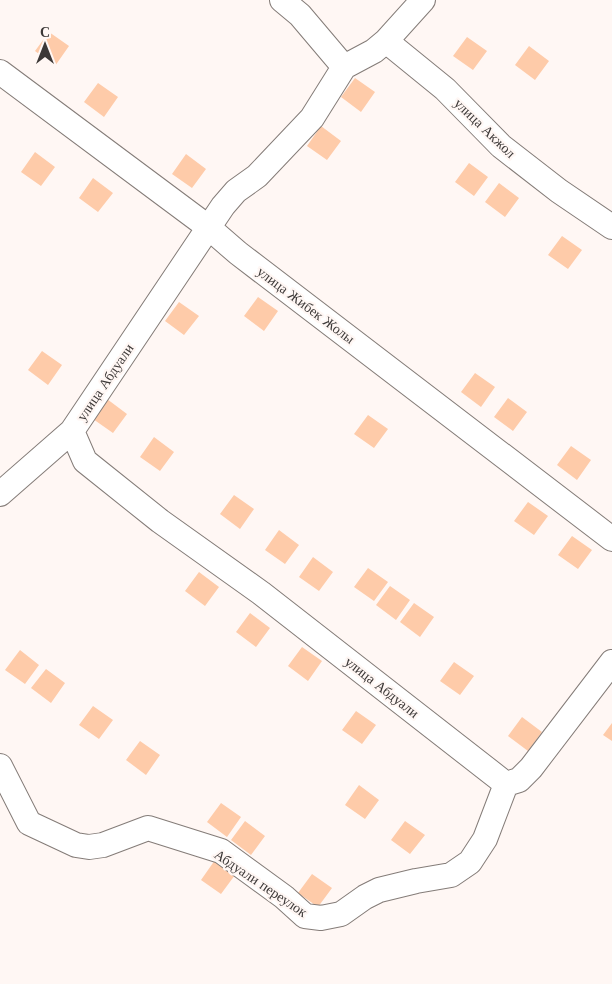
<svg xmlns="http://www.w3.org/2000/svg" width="612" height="984" font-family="'Libre Baskerville',serif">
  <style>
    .building { fill: #fecba9 }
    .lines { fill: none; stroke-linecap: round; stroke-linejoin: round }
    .minor-casing { stroke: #847c78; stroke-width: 26 }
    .minor { stroke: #fff; stroke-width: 24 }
    .labels { text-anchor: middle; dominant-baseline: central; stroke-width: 4.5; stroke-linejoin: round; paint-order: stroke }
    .street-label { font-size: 14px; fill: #3c3837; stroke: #fff7f4 }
  </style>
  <rect width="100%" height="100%" fill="#fff7f4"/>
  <path class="building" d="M49,32L69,46L55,66L35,51Z
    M467,37L487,51L473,70L453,56Z
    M529,46L549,61L535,80L515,65Z
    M355,78L375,92L361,112L341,97Z
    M98,83L118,97L104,117L84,102Z
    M321,126L341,141L327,160L307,146Z
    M35,152L55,167L41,186L21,172Z
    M186,154L206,169L192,188L172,174Z
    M469,163L488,177L474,196L455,182Z
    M93,178L113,193L98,212L79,198Z
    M499,183L519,198L505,217L485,202Z
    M562,236L582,250L568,269L548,255Z
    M258,297L278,311L264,331L244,316Z
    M179,302L199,316L184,335L165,321Z
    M42,351L62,365L48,385L28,370Z
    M475,373L495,387L481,407L461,392Z
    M508,398L527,412L513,431L494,417Z
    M107,399L127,414L113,433L93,419Z
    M368,415L388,429L374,448L354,434Z
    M154,437L174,452L160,471L140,457Z
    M571,446L591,460L577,480L557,465Z
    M234,495L254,509L240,529L220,514Z
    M528,502L548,516L534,535L514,521Z
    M279,530L299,545L285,564L265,550Z
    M572,536L592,550L578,569L558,555Z
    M313,557L333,572L319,591L299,577Z
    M368,568L388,582L374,601L354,587Z
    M199,572L219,587L205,606L185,591Z
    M390,586L410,600L396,620L376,605Z
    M414,603L434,617L420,637L400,622Z
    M250,613L270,628L256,647L236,632Z
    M302,647L322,661L308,681L288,666Z
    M20,650L39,665L25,684L5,670Z
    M454,662L474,676L460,695L440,681Z
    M46,669L65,683L51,703L31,688Z
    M93,706L113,720L99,739L79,725Z
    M356,711L376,725L362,744L342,730Z
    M522,717L542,732L528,751L508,736Z
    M612,723V741L603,735Z
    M140,741L160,755L146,775L126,760Z
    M359,785L379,800L365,819L345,805Z
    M221,803L241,817L227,837L207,822Z
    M245,821L265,836L251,855L231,840Z
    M405,821L425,835L410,854L391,840Z
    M215,860L235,875L221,894L201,880Z
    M312,874L332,888L318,907L298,893Z"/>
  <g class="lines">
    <g class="minor-casing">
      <path id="minor" d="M282,0L300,15L344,67
        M423,0L386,41L374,51L344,67L312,118L257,176L236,191L223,206L72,431L85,461L160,521L261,593L506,784
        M386,41L445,89L501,146L559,191L612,227
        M0,72L208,227L238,253L612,539
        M0,494L72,431
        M0,766L29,823L76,845L89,847L103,845L148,828L221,851L284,897L305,916L321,918L341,914L365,897L379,890L416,881L451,875L470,862L485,839L506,784
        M506,784L519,780L531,768L612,662"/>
    </g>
    <use href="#minor" class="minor"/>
  </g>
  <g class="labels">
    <g class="street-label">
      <text transform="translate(485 128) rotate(44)">улица Акжол</text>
      <text transform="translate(306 305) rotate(37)">улица Жибек Жолы</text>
      <text transform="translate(105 382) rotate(-56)">улица Абдуали</text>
      <text transform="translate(382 687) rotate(38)">улица Абдуали</text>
      <text transform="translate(261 883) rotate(34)">Абдуали переулок</text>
    </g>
  </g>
  <g transform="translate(45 45)" stroke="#fff7f4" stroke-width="4" paint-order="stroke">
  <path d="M0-4L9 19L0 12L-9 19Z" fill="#3c3837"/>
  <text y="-8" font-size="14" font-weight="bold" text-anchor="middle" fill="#3c3837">С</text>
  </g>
</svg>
